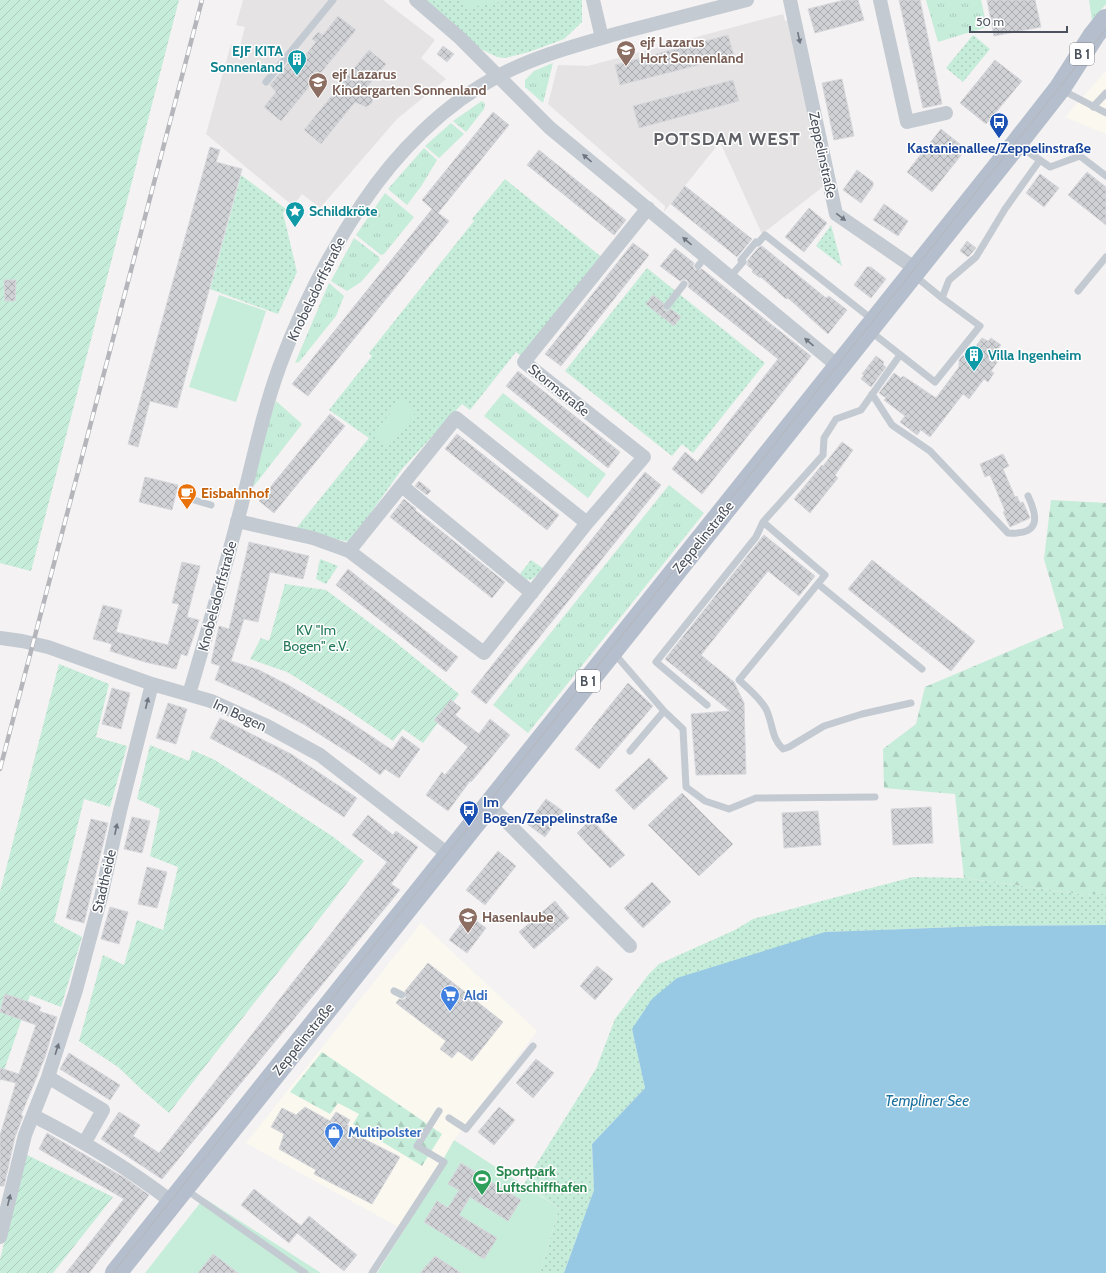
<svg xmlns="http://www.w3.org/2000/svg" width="1106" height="1273" font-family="Cabin,sans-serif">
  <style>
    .commercial { fill: #fbf9ef }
    .education { fill: #e5e3e3 }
    .grass { fill: url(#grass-tufts) }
    .forest { fill: url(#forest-firs) }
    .park { fill: url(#park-dots) }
    .garden { fill: url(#garden-furrows) }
    .pitch { fill: #c6ecda }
    .water { fill: #98c9e4 }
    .building { fill: url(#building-cross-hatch); stroke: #d7d7dc }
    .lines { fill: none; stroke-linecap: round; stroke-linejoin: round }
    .service { stroke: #c4cad2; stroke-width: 7 }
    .minor { stroke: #c4cad2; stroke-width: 14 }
    .primary { stroke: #b5becd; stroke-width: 22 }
    .tram { stroke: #b5b6bb; stroke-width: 1 }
    .rail-casing { stroke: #b5b6bb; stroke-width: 4.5 }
    .rail { stroke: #fff; stroke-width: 3; stroke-dasharray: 9; stroke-linecap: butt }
    .oneway { fill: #6f7680 }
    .labels { text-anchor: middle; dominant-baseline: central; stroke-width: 3; stroke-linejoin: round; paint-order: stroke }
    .shield { fill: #fff; stroke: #81868e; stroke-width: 1 }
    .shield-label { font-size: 13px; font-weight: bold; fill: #4b525d }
    .education-label { font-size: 14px; font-weight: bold; fill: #785e54; stroke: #fff; text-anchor: start }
    .culture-label { font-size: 14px; font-weight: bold; fill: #0d838f; stroke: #fff; text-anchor: start }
    .transit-label { font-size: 14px; font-weight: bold; fill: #164399; stroke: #fff }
    .street-label { font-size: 14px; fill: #4b525d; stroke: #fff }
    .food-label { font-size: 14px; font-weight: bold; fill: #c56008; stroke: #fff; text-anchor: start }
    .park-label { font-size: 14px; fill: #227859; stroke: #fff }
    .shop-label { font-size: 14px; font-weight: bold; fill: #366cbe; stroke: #fff; text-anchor: start }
    .leisure-label { font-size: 14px; font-weight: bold; fill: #27864d; stroke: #fff; text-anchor: start }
    .water-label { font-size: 15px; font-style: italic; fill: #1d729f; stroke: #fff }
    .district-label { font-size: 18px; font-weight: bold; letter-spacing: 1px; fill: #5f6166; stroke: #fff }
  </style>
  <defs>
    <pattern id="grass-tufts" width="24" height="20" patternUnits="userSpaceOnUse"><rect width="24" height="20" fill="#c6ecda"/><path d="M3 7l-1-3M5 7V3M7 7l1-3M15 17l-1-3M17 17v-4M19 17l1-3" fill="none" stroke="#acccbe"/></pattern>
    <pattern id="forest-firs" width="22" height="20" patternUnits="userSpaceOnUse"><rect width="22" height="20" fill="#c6ecda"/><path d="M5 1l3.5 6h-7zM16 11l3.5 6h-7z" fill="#acccbe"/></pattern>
    <pattern id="park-dots" width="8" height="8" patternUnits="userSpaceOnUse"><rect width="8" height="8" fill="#c6ecda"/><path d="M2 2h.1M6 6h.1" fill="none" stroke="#acccbe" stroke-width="1.8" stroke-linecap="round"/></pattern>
    <pattern id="garden-furrows" width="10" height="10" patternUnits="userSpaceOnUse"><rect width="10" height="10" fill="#c6ecda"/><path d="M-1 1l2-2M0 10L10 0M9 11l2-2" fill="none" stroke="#acccbe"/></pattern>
    <pattern id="building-cross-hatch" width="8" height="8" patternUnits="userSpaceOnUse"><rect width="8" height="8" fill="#cfd1d5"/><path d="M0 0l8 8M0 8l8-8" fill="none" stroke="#aaacb0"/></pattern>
  </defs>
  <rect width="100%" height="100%" fill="#f4f2f2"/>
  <path class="commercial" d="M1106,71V134L1065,117Z
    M421,923L537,1031L454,1140L404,1230L246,1143Z"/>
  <path class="education" d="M243,0H383L435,40L421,58L446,79L397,119L320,208L302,194L293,206L206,134L231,44L240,46L245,27L236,25Z
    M783,14L785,21L789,20L824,186L762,234L720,142L664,212L665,206L548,104L558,65L588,66Z"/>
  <path class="grass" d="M926,0H981L987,27L938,42Z
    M1089,0H1106V4L1092,21Z
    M553,63L543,103L525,87V80L534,71Z
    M482,101L485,104L484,109L466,132L453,121Z
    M451,123L464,134L439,158L425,146Z
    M424,148L437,160L422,185L407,205L388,189Z
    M385,193L414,217L384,254L381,255L356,235Z
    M354,238L379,257L380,260L361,282L347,291L331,281Z
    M329,283L344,296L336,316L299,362L295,363Z
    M503,393L606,474L588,498L484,416Z
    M276,401L302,424L254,486C251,460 267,426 276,401Z
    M669,485L704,513L528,733L493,705Z"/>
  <path class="forest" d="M1051,500L1106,503V893L1085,895L964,878L955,794L884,788L883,749L916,724L925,687L1064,628L1044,559Z
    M322,1052L442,1134L422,1166L353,1124L359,1114L338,1103L330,1114L290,1092Z"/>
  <path class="park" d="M424,0H582V22L564,39L529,52L505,58L497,57L481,49Z
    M973,35L990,49L963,82L946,68Z
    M241,175L286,209L283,213L297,272L278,314L210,289Z
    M505,179L604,259L521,356L516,352L470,410L462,404L402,469L350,542L294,531L369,438L329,410L372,356L369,353L474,221L472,219Z
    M831,225L842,266L816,246Z
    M647,268L765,363L693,453L682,444L672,456L565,371Z
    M320,559L338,566L326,584L316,579Z
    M531,560L544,569L531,580L525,579L520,574Z
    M913,877L964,878L1085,895L1106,893V925L985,926L825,932L632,1029L645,1088L592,1144L594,1190L564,1273H540L559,1208L524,1184L596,1069L615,1019L648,975L659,964L735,930L753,919Z"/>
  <path class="garden" d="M0,0H179L31,571L0,563Z
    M285,584L326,590L394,641L459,694L423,743L403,729L393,741L342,706L287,672L250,659L261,638L269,641Z
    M59,664L109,684L96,737L127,746L110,807L84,799L54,922L82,937L61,1007L30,995L0,1082V892Z
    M150,745L189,761L192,750L215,760L332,836L364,861L169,1113L141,1089L118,1067L79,1041L103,955L124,965L137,920L163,930L178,867L150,856L160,809L137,799Z
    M25,1154L113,1197L53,1273H0V1260Z"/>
  <path class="pitch" d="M464,0H512L466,8Z
    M219,295L266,311L236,402L189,387Z
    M401,400L416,412L387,447L372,435Z
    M454,1140L559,1208L540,1273H377L404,1230Z
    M204,1198L321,1273H145Z"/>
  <path class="water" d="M1106,925V1273H564L594,1190L592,1144L645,1088L632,1029L652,999L677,978L825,932L985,926Z"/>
  <path class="building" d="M844,0H858L864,20L815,33L808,9Z
    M899,0H920L942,104L923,108Z
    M987,0H1035L1041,27L994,36Z
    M338,16L356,30L281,121L264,107L276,92L270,85L289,62L296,67L316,42L312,39L318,32L323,35Z
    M728,35L734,56L620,85L615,65Z
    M443,46L454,54L447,62L437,54Z
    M369,50L386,64L367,87L373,94L372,103L366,107L355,102L321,144L304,130Z
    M995,60L1022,81L986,124L960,103Z
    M842,79L854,136L834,140L822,83Z
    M733,80L739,101L639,128L633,106Z
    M493,112L509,125L438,213L449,221L308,396L292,384L432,209L422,200Z
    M941,129L966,149L932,192L907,172Z
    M210,147L220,150L216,162L242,169L177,408L150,401L138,447L128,444Z
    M539,150L626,220L614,235L527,165Z
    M857,170L873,182V186L861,203L843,190Z
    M1087,172L1106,187V225L1068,195Z
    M1040,174L1059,188L1044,207L1026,193Z
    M685,186L752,239L737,257L671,204Z
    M884,204L908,221L898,236L873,220Z
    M809,208L827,223L804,252L785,237Z
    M967,241L976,248L968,257L960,251Z
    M633,243L649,255L561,366L545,354Z
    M762,246L826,298L829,296L847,310L828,334L788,298L786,299L761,277L760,278L752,272L753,270L747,265L748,260L758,248Z
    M675,248L694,263L693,267L695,270L702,269L811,356L702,494L672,469L685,452L697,462L778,359L688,287L689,284L687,280L684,279L680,281L660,266Z
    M867,267H871L886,279L871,298L854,285Z
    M4,280H16L15,301H5Z
    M653,295L663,303L664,310L667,311L671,309L681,317L674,326L646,304Z
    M982,338L988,341L991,338L1001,345L998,349L1004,353L991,371L994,373L988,382L984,379L969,399L963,394L930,437L921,430L917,435L900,422L905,416L884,400L886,398L879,393L894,373L901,378L903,376L936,398L959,367V360L962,356L969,355Z
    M876,356L884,362L883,365L886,367L871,387L861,379L864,375L862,374Z
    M518,371L620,452L608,468L506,386Z
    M330,414L345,426L274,513L259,501Z
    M457,434L559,515L547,530L445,449Z
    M842,442L853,450L835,475L838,478L810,513L794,499L822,465L823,466Z
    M1003,454L1009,466L1003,469L1015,497L1017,496L1020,503L1023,502L1030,518L1010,527L1003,512L1005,511L990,475L985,477L980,464Z
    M645,472L661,485L486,704L471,692Z
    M145,477L178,485L172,510L139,502Z
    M419,481L431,491L427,495L415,486Z
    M404,499L416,509L415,510L505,582L492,598L390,517Z
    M764,535L815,576L799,596L768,571L701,655L734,682L744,703L746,774L696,775L691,714L730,711L665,659Z
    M249,542L309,556L303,579L270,572L258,622L244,619L231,661L259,670L288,685L347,720L392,750L402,736L420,749L399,778L385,769L380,775L360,760L305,725L247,694L215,680L220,666L211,663L219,626L229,629Z
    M872,560L975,641L951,671L848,589Z
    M182,562L200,566L187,617L199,620L187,656L181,654L176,669L145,662L110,651L112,644L93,639L103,605L122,610L116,632L168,645L179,604L172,603Z
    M348,569L458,657L446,672L336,585Z
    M628,683L653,706L599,769L575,749Z
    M112,688L130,693L121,729L102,724Z
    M451,700L461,708L455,715L479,734L490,719L510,735L471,782L470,781L448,811L426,795L442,772L445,775L468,747L434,720Z
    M168,703L187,709L176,744L156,738Z
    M220,718L291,754L357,798L344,817L278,774L210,738Z
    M649,758L668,778L634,810L615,790Z
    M682,793L733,844L699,876L648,825Z
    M546,799L563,811L545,837L527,824Z
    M931,807L933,843L893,845L891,809Z
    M818,811L821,845L784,848L782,813Z
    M368,815L393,835L396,831L418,847L391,884L400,890L162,1179L101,1139L119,1112L140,1125L133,1136L159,1153L387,862L352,835Z
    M132,817L150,821L142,853L124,849Z
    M91,819L108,823L84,923L66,918Z
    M591,819L625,855L610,868L577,833Z
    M498,851L516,866L485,905L466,890Z
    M147,867L167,872L157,908L138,904Z
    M652,882L671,902L643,928L624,908Z
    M555,901L569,918L534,949L519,932Z
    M110,907L128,912L119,944L101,939Z
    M468,915L486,928L467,953L449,940Z
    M428,963L503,1022L472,1061L458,1051L452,1058L440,1049L446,1041L396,1003L399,999L403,1000L406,998L405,991Z
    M597,966L613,979L595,1000L580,986Z
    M5,994L32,1003L41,1007L39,1011L57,1017L45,1057L21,1115L23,1116L15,1137L4,1186H0V1135L16,1083L0,1079V1068L19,1074L36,1025L0,1012Z
    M69,1053L120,1085L110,1100L60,1069Z
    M536,1059L554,1073L533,1098L516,1083Z
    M305,1107L330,1121L336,1112L350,1120L347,1125L360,1132L358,1136L400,1157L372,1204L314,1174L316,1170L279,1149L284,1134L271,1127L282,1108L296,1115Z
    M499,1107L515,1120L494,1145L478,1132Z
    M47,1133L125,1178L149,1195L89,1273H66L124,1199L39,1149Z
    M461,1163L521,1200L508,1221L470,1197L459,1215L497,1238L484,1259L424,1222L437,1201L448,1208L459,1190L448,1184Z
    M254,1189L301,1226L309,1216L357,1255L344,1271L297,1233L289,1243L241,1205Z
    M213,1254L238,1273H198Z
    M435,1256L461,1273H420Z"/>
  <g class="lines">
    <path class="service" d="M266,82L333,0
      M1062,90L1106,113
      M1093,107L1106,93
      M1018,145L1050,167L1080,156L1106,176
      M758,243L765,235L873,320
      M741,260L756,242
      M698,266L706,256
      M915,276L942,298L949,280L976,257L1005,209L1040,160
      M730,277L743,262
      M1078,291L1106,257
      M667,306L684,284
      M870,331L935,382L980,326L942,298
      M872,394L892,425L930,451L1008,533C1039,535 1039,519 1028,496
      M184,497L211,505
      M763,522L825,575L739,680C748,688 760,698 766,709C773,723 771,738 783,749L789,747L824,726L862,714L911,703
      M818,584L922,669
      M613,652L664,711L630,751
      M707,705L656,662L756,537L763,522L823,455L824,438L836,419L861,410L900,355
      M664,711L683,729L686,787L705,801L729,809L756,798L875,797
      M394,991L402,995
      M449,1118L466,1129L533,1046
      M185,1189L305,1273
      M372,1273L444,1162L417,1146L439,1111"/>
    <path class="minor" d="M416,0L460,38L550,128L839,367
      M593,0L602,38
      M790,0L836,214L916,269
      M880,0L907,122L946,113
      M402,486L532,593
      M237,521L313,538L349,551L484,653L587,523L644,457L524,362L648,208
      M349,551L456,418L587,523
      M0,638L22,641L48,647L152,684L211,701L267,726L320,755L449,855
      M189,694C207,635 223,575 239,515C252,465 262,414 280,365C301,308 329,254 362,204C397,152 444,104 500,75C538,55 578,45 619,33C662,22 704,11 747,0
      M490,805L630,946
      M48,1077L103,1110L85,1142
      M34,1116C83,1141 128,1168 172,1202
      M0,1237L25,1135L48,1077L76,990L101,897L120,811L152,684"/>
    <path class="primary" d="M116,1273L1017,143L1060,88L1094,35L1106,20"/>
    <path class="tram" d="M113,1273L1106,29"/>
    <g class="rail-casing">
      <path id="rail" d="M0,769L202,0"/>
    </g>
    <use href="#rail" class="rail"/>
  </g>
  <defs><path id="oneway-solid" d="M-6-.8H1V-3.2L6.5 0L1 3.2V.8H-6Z"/></defs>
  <g class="oneway">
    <use href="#oneway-solid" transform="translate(799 38) rotate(78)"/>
    <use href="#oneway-solid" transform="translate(587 158) rotate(-140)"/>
    <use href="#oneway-solid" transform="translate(841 217) rotate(37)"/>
    <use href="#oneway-solid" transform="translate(687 241) rotate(-140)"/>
    <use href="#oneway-solid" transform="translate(809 342) rotate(-140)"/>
    <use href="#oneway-solid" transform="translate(147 703) rotate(-76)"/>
    <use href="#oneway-solid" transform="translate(116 829) rotate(-78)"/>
    <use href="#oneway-solid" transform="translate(57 1049) rotate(-72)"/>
    <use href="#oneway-solid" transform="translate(9 1200) rotate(-76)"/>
  </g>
  <defs>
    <g id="school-pin" transform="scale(1)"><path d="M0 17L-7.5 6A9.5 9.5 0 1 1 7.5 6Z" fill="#8d6e63" stroke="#fff"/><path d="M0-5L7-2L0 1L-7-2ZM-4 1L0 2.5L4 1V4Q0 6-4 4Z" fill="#fff"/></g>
    <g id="building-pin" transform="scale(1)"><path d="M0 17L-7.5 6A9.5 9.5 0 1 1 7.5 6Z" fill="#0f9aa8" stroke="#fff"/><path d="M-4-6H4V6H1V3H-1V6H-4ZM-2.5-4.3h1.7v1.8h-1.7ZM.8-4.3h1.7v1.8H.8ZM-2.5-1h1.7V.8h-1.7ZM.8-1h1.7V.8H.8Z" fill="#fff"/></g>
    <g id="bus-pin" transform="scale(1)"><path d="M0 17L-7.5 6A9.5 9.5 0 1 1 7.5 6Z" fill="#1a4fb4" stroke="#fff"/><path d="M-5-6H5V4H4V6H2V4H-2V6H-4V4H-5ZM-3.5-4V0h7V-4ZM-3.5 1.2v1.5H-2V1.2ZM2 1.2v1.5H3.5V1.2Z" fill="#fff"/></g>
    <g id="sight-pin" transform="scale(1)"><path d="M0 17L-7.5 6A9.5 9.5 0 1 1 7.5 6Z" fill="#0f9aa8" stroke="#fff"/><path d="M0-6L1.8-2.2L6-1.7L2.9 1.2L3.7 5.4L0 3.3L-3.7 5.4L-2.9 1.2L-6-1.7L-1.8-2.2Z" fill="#fff"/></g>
    <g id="cafe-pin" transform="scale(1)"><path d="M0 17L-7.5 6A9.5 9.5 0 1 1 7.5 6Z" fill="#e8710a" stroke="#fff"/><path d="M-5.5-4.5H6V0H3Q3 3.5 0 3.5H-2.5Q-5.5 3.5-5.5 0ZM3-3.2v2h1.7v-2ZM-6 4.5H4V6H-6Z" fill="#fff"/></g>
    <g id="supermarket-pin" transform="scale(1)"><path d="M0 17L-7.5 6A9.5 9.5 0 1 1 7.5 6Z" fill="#3f7fe0" stroke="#fff"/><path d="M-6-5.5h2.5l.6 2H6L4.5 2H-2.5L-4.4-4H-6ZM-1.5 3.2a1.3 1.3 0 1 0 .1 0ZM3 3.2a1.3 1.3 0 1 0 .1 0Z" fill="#fff"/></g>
    <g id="shop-pin" transform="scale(1)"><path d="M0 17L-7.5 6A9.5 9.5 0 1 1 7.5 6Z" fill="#3f7fe0" stroke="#fff"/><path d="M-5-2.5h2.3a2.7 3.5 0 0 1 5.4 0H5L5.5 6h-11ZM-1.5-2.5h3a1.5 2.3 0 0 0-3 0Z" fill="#fff"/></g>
    <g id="stadium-pin" transform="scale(1)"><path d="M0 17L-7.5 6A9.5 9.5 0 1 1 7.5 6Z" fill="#2e9e5b" stroke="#fff"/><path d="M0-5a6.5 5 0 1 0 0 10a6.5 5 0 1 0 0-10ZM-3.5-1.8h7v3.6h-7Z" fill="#fff"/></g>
  </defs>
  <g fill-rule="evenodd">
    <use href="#school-pin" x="626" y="50"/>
    <use href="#building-pin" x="297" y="59"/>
    <use href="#school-pin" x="318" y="82"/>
    <use href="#bus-pin" x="999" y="122"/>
    <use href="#sight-pin" x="295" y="211"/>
    <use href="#building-pin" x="974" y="355"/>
    <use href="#cafe-pin" x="187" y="493"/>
    <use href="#bus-pin" x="469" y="810"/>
    <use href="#school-pin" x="468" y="917"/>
    <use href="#supermarket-pin" x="450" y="995"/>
    <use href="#shop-pin" x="334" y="1132"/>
    <use href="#stadium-pin" x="482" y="1179"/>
  </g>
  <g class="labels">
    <g class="shield">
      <rect x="1070" y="43" width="24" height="22" rx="3"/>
      <rect x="576" y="670" width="24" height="22" rx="3"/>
    </g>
    <g class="shield-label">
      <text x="1082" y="54">B 1</text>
      <text x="588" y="681">B 1</text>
    </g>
    <g class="education-label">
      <text x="640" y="42">ejf Lazarus<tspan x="640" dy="16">Hort Sonnenland</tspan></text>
      <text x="332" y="74">ejf Lazarus<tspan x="332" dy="16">Kindergarten Sonnenland</tspan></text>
      <text x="482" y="917">Hasenlaube</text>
    </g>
    <g class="culture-label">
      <text x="283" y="51" text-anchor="end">EJF KITA<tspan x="283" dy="16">Sonnenland</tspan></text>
      <text x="309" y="211">Schildkröte</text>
      <text x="988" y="355">Villa Ingenheim</text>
    </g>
    <g class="transit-label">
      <text x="999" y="148">Kastanienallee/Zeppelinstraße</text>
      <text x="483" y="802" text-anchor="start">Im<tspan x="483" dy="16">Bogen/Zeppelinstraße</tspan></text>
    </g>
    <g class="street-label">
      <text transform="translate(823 155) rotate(78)">Zeppelinstraße</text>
      <text transform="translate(316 289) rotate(-64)">Knobelsdorffstraße</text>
      <text transform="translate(559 390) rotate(39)">Stormstraße</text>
      <text transform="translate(703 537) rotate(-51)">Zeppelinstraße</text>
      <text transform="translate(217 596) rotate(-75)">Knobelsdorffstraße</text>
      <text transform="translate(240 715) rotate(25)">Im Bogen</text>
      <text transform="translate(104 881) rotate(-77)">Stadtheide</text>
      <text transform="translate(303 1039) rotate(-51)">Zeppelinstraße</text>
    </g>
    <g class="food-label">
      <text x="201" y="493">Eisbahnhof</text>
    </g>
    <g class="park-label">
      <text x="316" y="630">KV "Im<tspan x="316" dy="16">Bogen" e.V.</tspan></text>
    </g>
    <g class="shop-label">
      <text x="464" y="995">Aldi</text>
      <text x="348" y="1132">Multipolster</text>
    </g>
    <g class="leisure-label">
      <text x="496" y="1171">Sportpark<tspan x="496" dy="16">Luftschiffhafen</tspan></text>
    </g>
    <g class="water-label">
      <text x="927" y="1101">Templiner See</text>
    </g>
    <g class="district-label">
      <text x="727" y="139">POTSDAM WEST</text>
    </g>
  </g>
  <path d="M970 26v6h97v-6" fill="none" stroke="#4b525d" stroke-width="2"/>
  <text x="976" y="26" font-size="12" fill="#4b525d" stroke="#ffffff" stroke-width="3" paint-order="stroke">50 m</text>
</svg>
